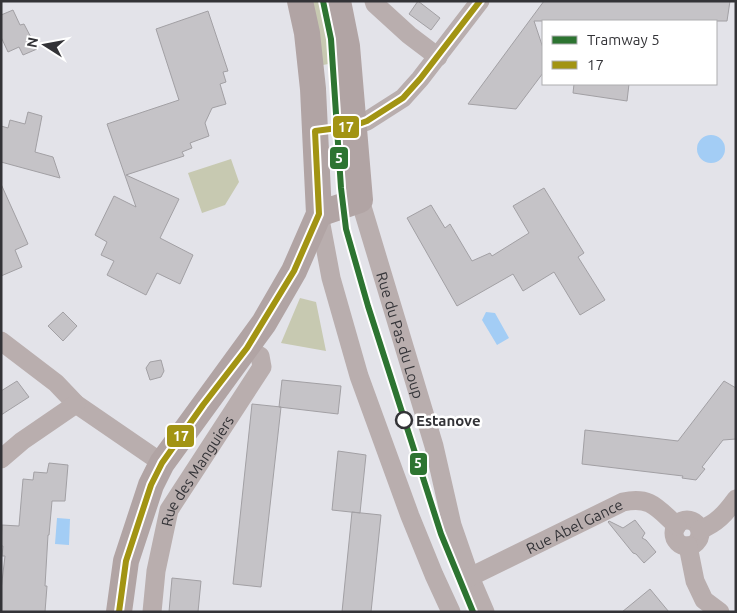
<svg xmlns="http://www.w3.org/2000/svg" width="737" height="613" font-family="Ubuntu,sans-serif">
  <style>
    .green { fill: #c7c9b1 }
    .water { fill: #a3cdf5 }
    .building { fill: #c5c3c7; stroke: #a2a0a4 }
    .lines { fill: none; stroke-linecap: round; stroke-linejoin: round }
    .street { stroke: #b9aeae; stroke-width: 19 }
    .secondary { stroke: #b1a4a4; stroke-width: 26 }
    .bus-1-casing { stroke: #fff; stroke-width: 10 }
    .bus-1 { stroke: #a29413; stroke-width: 6 }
    .tram-1-casing { stroke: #fff; stroke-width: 10 }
    .tram-1 { stroke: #2d7431; stroke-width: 6 }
    .stop-dot { fill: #fff; stroke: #333337; stroke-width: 2.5 }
    .labels { text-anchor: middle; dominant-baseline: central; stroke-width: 5; stroke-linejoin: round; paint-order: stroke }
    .street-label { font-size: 15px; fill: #333337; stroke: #fff }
    .stop-label { font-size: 15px; font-weight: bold; fill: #333337; stroke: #fff; text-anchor: start }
    .line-badge { stroke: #fff; stroke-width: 2 }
    .badge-label { font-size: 14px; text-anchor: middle; font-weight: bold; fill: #fff }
  </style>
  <rect width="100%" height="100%" fill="#e3e3e9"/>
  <path class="green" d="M307,1H331L340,62L317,66Z
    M231,159L239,182L225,205L202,213L188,173Z
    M300,298L316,302L326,351L281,343Z"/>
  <path class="water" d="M697 149a14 14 0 1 1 28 0a14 14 0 1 1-28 0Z
    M486,312L495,313L509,338L497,345L482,320Z
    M57,518L70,519L69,545L55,544Z"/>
  <path class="building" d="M418,1L440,18L431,30L409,14Z
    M544,1H730L727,21H534L543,48V73L516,109L468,104Z
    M13,10L20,25L24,24L37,49L23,55L19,47L8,52L1,37V15Z
    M208,11L228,71L223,72L226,82L220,84L226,104L212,108L205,123L209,136L190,143L192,148L182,152L184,156L126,175L179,199L160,238L193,255L180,284L157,273L146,295L107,275L114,261L101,255L107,242L95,235L114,196L136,207L107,124L179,100L156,29Z
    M574,84H629L627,101L573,93Z
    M28,112L42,116L35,152L53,157L60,178L1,162V126L8,128L10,120L25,124Z
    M1,184L28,244L15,250L22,267L1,276Z
    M544,188L584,253L578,257L605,300L580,315L554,272L523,291L513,274L457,306L407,218L431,205L445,228L450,224L472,261L490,253L492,256L529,233L513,206Z
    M63,312L77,326L63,341L48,326Z
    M161,360L164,371L161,377L150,380L146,368L150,362Z
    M282,380L341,386L338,414L279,407Z
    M17,381L29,397L1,415V391Z
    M724,381L736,388V439L723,440L702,467L705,469L696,480L682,478L683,476L582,464L585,430L678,441Z
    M252,404L281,407L261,587L233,584Z
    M338,451L366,455L360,513L332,510Z
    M49,463L68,465L65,501H52L49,535H48L45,586H47L45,612H1V590L5,556H2L3,546H1L2,525L19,526L23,479L33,480L34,472L47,473Z
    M352,512L381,515L371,612H342Z
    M635,520L645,533L642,538L646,540L656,552L644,563L636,554L633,553L608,522L609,521L623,528Z
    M172,578L201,581L198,612H169Z
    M650,589L669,612H622Z"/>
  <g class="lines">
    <g class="street">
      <path d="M374,1L375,4L409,35L438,57"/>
      <path d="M353,126L367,121L403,98L420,79L480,1"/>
      <path id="s1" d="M360,200L434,446L452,525L470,577L485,612"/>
      <path d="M319,214L331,278L359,376L410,516L434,575L451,612"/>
      <path d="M1,341L56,383L76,404L162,463"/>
      <path d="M1,459L22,441L76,404"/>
      <circle cx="687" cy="533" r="13"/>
      <path d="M700,530C717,523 725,514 736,499"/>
      <path d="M688,546L695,581L704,600L720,612"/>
      <path id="s2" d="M470,577L623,502C651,496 657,508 677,526"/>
      <path id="s3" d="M152,612L156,571L169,510L262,367L260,356L247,348"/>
    </g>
    <path class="secondary" d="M319,214L360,200L347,46L338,1
      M119,612L126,561L151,485L162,463L264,323L294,271L319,214L313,89L307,33L300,1"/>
    <g class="bus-1-casing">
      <path id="bus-1" d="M119,612L126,561L151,485L162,463L203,405L247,348L294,271L319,214L315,131L353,126L367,121L403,98L420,79L480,1"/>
    </g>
    <use href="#bus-1" class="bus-1"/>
    <g class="tram-1-casing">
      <path id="tram-1" d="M323,1L331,39L341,188L346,229L368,306L441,534L473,612"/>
    </g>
    <use href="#tram-1" class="tram-1"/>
  </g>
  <circle class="stop-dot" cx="404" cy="420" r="8"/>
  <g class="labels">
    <g class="street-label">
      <text stroke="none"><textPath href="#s1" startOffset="141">Rue du Pas du Loup</textPath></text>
      <text stroke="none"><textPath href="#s3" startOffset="151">Rue des Manguiers</textPath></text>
      <text stroke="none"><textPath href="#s2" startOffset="116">Rue Abel Gance</textPath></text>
    </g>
    <g class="stop-label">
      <text x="416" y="420">Estanove</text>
    </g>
  </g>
  <g class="line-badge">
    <rect x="332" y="115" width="28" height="24" rx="5" fill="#a29413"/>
    <rect x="329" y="146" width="20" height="24" rx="5" fill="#2d7431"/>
    <rect x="166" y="424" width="29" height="24" rx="5" fill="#a29413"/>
    <rect x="409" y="452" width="19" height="24" rx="5" fill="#2d7431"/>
  </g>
  <g class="badge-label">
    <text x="346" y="132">17</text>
    <text x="339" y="163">5</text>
    <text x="181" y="441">17</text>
    <text x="418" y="468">5</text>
  </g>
  <rect width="737" height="613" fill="none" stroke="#333337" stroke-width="5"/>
  <rect x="542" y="20" width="175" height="65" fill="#ffffff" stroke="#adadaf"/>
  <rect x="552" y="36" width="25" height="8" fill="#2d7431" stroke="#adadaf"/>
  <text x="587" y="45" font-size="15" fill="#333337">Tramway 5</text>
  <rect x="552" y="61" width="25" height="8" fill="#a29413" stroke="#adadaf"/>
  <text x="587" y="70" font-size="15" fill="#333337">17</text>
  <g transform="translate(45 45) rotate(281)" stroke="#ffffff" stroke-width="4" paint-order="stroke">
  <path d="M0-4L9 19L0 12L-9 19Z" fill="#333337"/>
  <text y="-8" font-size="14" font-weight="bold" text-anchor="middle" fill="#333337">N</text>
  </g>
</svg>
